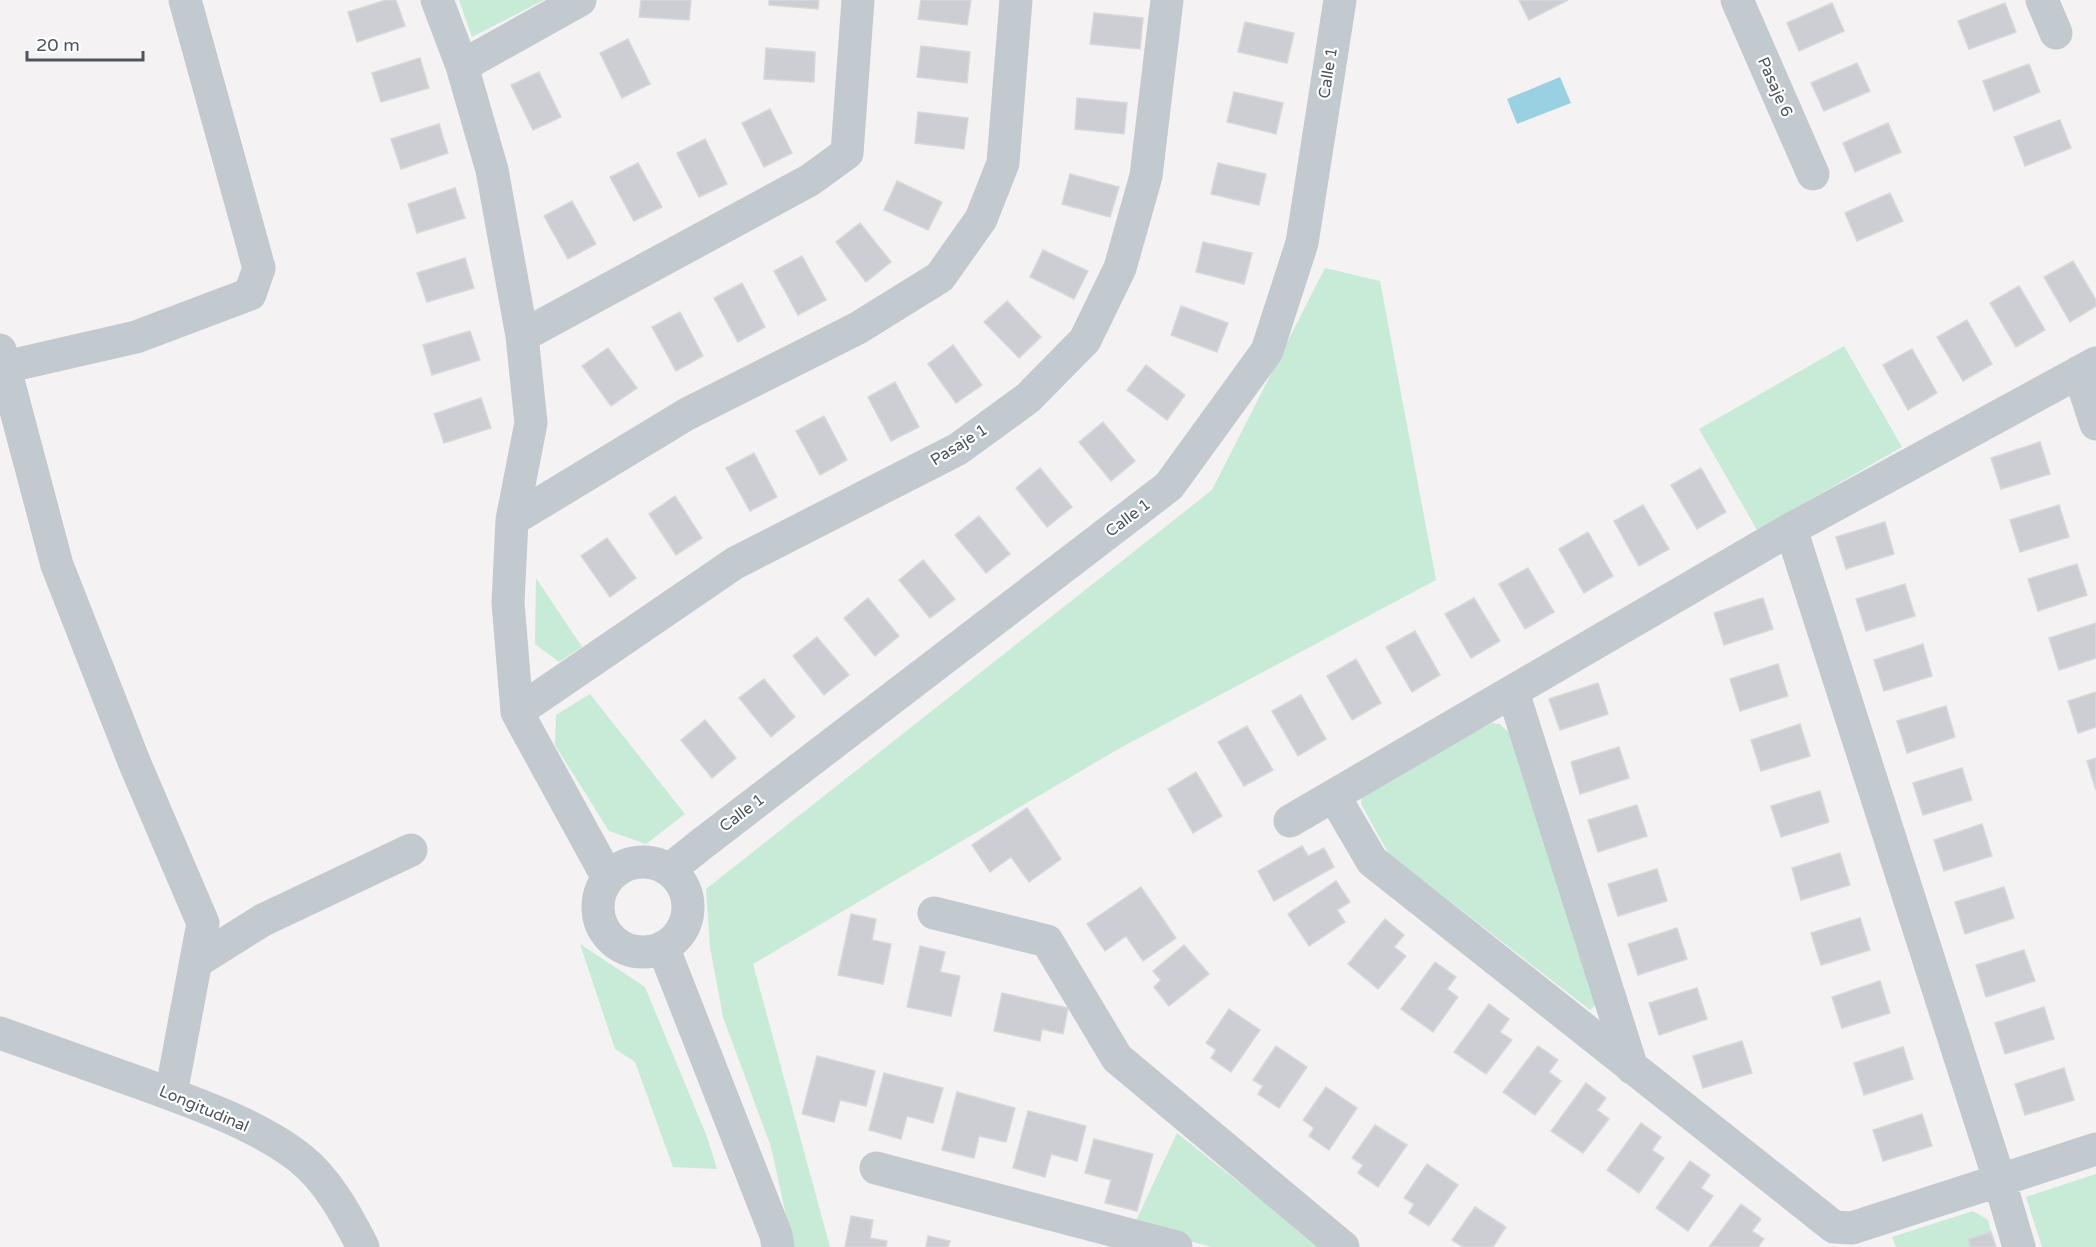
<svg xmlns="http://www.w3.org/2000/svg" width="2096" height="1247" font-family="'Varela Round',sans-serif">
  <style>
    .green { fill: #c7ebd6 }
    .water { fill: #9ad1e2 }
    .building { fill: #cdced4; stroke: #d7d8dc; stroke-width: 1.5 }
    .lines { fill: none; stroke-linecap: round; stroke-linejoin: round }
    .minor { stroke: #c2c9cf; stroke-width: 33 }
    .labels { text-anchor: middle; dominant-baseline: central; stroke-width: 4.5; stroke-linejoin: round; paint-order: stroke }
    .street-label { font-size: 16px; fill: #4c555d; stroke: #fff }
  </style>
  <rect width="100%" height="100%" fill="#f4f2f2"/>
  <path class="green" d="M459,0H544L472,37Z
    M1325,268L1380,281L1436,580L1120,748L753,964L830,1247H793L771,1147L723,1017L710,947L706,889L1212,490Z
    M1844,346L1902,447L1757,530L1699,429Z
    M536,578L582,647L559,662L535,644Z
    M590,694L685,814L646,844L609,831L555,745L556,715Z
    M1492,723L1500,724L1509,733L1597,1003L1590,1010L1389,854L1361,804L1363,792Z
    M580,944L645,987L707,1137L717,1169L673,1167L635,1062L615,1049Z
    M1177,1133L1320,1247H1212L1133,1227Z
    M2096,1174V1247H2042L2026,1197Z
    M1973,1211L1988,1220L1991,1232L1968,1239L1970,1247H1896L1892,1237Z"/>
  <path class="water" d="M1560,77L1571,103L1517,124L1507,99Z"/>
  <path class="building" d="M386,0H396L405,26L357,42L348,12Z
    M641,0H691L689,20L639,17Z
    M769,0H819L818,9L769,5Z
    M921,0H971L967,25L918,19Z
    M1519,0H1568L1529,20Z
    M1832,3L1844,31L1799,51L1787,23Z
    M2005,3L2016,32L1969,49L1958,21Z
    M1094,13L1143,18L1140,49L1090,44Z
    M1245,22L1294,33L1287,63L1238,52Z
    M628,39L650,84L622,98L600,53Z
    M921,46L970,52L967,83L917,77Z
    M766,48L815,52L814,82L764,79Z
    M420,58L429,88L381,102L372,73Z
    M1857,63L1870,91L1824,111L1811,83Z
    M2029,64L2040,92L1994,111L1983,81Z
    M539,72L561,117L533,130L511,85Z
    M1234,92L1283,103L1276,134L1227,122Z
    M1077,98L1127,103L1124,134L1075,129Z
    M770,109L792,153L764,167L742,123Z
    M918,112L968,118L964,149L915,143Z
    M2060,120L2071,148L2025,166L2014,137Z
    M1888,123L1901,152L1855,172L1843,143Z
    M439,124L448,153L401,169L391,139Z
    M705,139L727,184L699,197L677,153Z
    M638,163L662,207L634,221L610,177Z
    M1218,163L1266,174L1259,205L1211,194Z
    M1070,174L1119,187L1110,217L1062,204Z
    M897,181L942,202L928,230L884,210Z
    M455,188L465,218L417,233L408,204Z
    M1890,193L1903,221L1857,241L1845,213Z
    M572,201L596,244L568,259L544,216Z
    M860,223L891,262L866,282L836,242Z
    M1203,242L1252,253L1244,284L1196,272Z
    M1043,250L1088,271L1074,299L1030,277Z
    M802,256L826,300L798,315L774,271Z
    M465,258L474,288L427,302L417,273Z
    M2073,261L2096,300V306L2070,322L2044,277Z
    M742,283L765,327L738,342L714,298Z
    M2019,286L2045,330L2016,347L1990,303Z
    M1007,301L1041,337L1019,358L984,322Z
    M1181,306L1228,323L1217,352L1171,335Z
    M680,312L703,356L676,371L652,327Z
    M1967,320L1992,364L1963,381L1937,337Z
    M470,331L480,360L432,375L423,345Z
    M953,345L982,385L956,403L928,364Z
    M608,348L637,388L611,406L582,366Z
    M1912,349L1937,393L1908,410L1883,365Z
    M1146,365L1185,395L1167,420L1127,390Z
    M895,382L919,427L891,441L868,397Z
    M481,398L491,428L444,443L434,414Z
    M824,416L847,460L820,475L796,431Z
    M1103,422L1135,461L1111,481L1079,442Z
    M2040,442L2050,474L2001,489L1991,458Z
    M754,453L777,497L750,511L726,468Z
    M1040,468L1072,507L1047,527L1016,488Z
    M1701,468L1726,512L1697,529L1671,485Z
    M675,496L702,538L676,555L649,514Z
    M1643,505L1669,549L1639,566L1614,521Z
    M2059,505L2069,537L2020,552L2010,520Z
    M979,516L1010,554L986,573L955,535Z
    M1885,522L1894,554L1846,569L1836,537Z
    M1588,532L1613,576L1584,593L1559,549Z
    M607,538L636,578L610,597L581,556Z
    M923,560L955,599L930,618L899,580Z
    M2077,564L2087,595L2038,611L2028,579Z
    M1528,568L1554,612L1525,629L1499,584Z
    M1905,584L1915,616L1866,631L1856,599Z
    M868,598L899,636L875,656L844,618Z
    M1474,598L1500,641L1471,658L1445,614Z
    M1763,598L1773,629L1724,645L1714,613Z
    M2096,623V658L2059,670L2049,638Z
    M1415,631L1440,675L1412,692L1386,647Z
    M817,637L849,675L824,695L793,656Z
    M1923,644L1932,676L1884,691L1874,660Z
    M1356,659L1381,703L1352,720L1327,676Z
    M1778,664L1788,696L1740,711L1730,679Z
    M764,679L795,717L771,737L739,698Z
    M1598,683L1608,714L1560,730L1549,699Z
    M2096,692V727L2078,733L2068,701Z
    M1301,695L1326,739L1298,756L1272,711Z
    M1946,706L1955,737L1907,753L1897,721Z
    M705,720L736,758L712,778L681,740Z
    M1800,724L1810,756L1761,771L1751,740Z
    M1247,726L1273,770L1244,786L1218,742Z
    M1619,747L1629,778L1580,794L1571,762Z
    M2096,758V790L2087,761Z
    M1962,768L1972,800L1923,815L1913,783Z
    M1196,772L1222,816L1193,833L1168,789Z
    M1820,791L1829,822L1781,837L1771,806Z
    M1637,805L1647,836L1598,852L1588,820Z
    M1027,808L1061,859L1029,882L1011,857L990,872L972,845Z
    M1982,824L1992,856L1944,871L1934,840Z
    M1302,846L1308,856L1324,848L1334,867L1274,901L1258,871Z
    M1840,853L1850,885L1801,900L1792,868Z
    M1657,869L1667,901L1618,916L1608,884Z
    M1336,881L1350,902L1337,910L1345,922L1309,946L1288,914Z
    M1141,887L1176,938L1143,961L1126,936L1105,951L1087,924Z
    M2004,887L2014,918L1965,934L1955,902Z
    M851,914L876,919L872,940L891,944L883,984L838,975Z
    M1860,918L1870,950L1821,965L1811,933Z
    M1385,919L1404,935L1394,947L1406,956L1378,989L1348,964Z
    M1677,928L1687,959L1638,975L1628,944Z
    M1184,945L1209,974L1169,1006L1154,987L1161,980L1153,971Z
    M920,946L945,952L940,972L960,976L951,1016L907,1007Z
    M2024,950L2035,981L1986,997L1976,965Z
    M1435,962L1456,977L1447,989L1458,997L1433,1032L1401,1009Z
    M1880,981L1890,1013L1842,1028L1832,997Z
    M1697,988L1707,1019L1659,1035L1649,1003Z
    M1002,993L1068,1008L1063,1034L1042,1029L1040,1041L994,1031Z
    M1489,1004L1509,1019L1500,1032L1512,1040L1486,1074L1454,1052Z
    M2044,1007L2054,1039L2005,1054L1995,1023Z
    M1229,1009L1260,1030L1231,1072L1211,1058L1216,1050L1206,1043Z
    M1742,1041L1752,1073L1703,1088L1693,1056Z
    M1276,1046L1307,1067L1279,1108L1258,1094L1263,1086L1253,1080Z
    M1538,1046L1558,1060L1549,1072L1561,1081L1535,1115L1503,1092Z
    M1903,1047L1913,1079L1864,1095L1854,1063Z
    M817,1056L875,1071L866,1106L840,1100L834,1122L802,1114Z
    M2064,1068L2074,1100L2025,1115L2015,1084Z
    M884,1073L943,1088L933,1123L907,1116L901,1139L869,1130Z
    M1586,1083L1606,1098L1597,1110L1609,1119L1583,1153L1551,1131Z
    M1326,1087L1357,1108L1329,1150L1309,1136L1314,1128L1303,1120Z
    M957,1092L1015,1108L1006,1142L979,1136L974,1158L942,1150Z
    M1028,1111L1086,1126L1077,1161L1051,1154L1045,1177L1013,1168Z
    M1922,1114L1932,1146L1883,1161L1873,1130Z
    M1641,1123L1661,1137L1652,1150L1664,1158L1639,1193L1607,1170Z
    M1375,1125L1407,1145L1378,1187L1358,1173L1363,1165L1352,1158Z
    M1094,1139L1153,1154L1137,1211L1105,1203L1111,1180L1085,1173Z
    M1690,1161L1710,1175L1701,1188L1713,1196L1688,1231L1656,1208Z
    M1427,1164L1458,1185L1429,1226L1409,1213L1414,1204L1404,1198Z
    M1741,1204L1761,1219L1752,1231L1764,1239L1758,1247H1709Z
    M1475,1207L1506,1227L1493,1247H1463L1452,1240Z
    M851,1216L873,1220L870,1238L887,1241L886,1247H845Z
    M1991,1232L1996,1247H1970L1968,1239Z
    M928,1236L950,1241L948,1247H926Z"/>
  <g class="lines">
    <path class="minor" d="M437,0L462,66L492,170L522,336L531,423L512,520L508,603L517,712L608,878
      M1737,0L1813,174
      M2042,0L2056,33
      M462,66L580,0
      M522,336L810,180L847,153L858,0
      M0,350L57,565L135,764L203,923L171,1094
      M5,367L136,337L250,294L259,268L185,0
      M2079,372L2096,424
      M512,520L687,414L858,328L940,277L981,219L1003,163L1016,0
      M1791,529L1999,1179L2019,1247
      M1513,692L1632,1068
      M517,712L735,563L958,449L1028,398L1085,340L1120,268L1146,176L1167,0
      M1334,796L1372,861L1834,1227L1852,1228L2096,1149
      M1290,821L1791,529L2096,363
      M598 907a45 45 0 1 1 90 0a45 45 0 1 1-90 0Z
      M669,870L703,843L1169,486L1267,351L1302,243L1340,0
      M934,913L1047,941L1117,1058L1343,1247
      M663,947L776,1235L778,1247
      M196,962L263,920L411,850
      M0,1033C48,1050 95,1067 143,1084C193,1102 258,1125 300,1158C328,1180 347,1216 363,1247
      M876,1168L1176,1247"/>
  </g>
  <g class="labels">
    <g class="street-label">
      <text transform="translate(1328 73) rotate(-81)">Calle 1</text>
      <text transform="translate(1775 87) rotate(66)">Pasaje 6</text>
      <text transform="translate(959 445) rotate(-32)">Pasaje 1</text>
      <text transform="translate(1128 518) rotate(-37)">Calle 1</text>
      <text transform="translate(742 813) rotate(-37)">Calle 1</text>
      <text transform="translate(204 1109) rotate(23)">Longitudinal</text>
    </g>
  </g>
  <path d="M27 51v9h116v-9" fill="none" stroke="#4c555d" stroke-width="3"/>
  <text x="36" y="51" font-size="18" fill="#4c555d" stroke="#ffffff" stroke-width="4.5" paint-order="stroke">20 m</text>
</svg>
